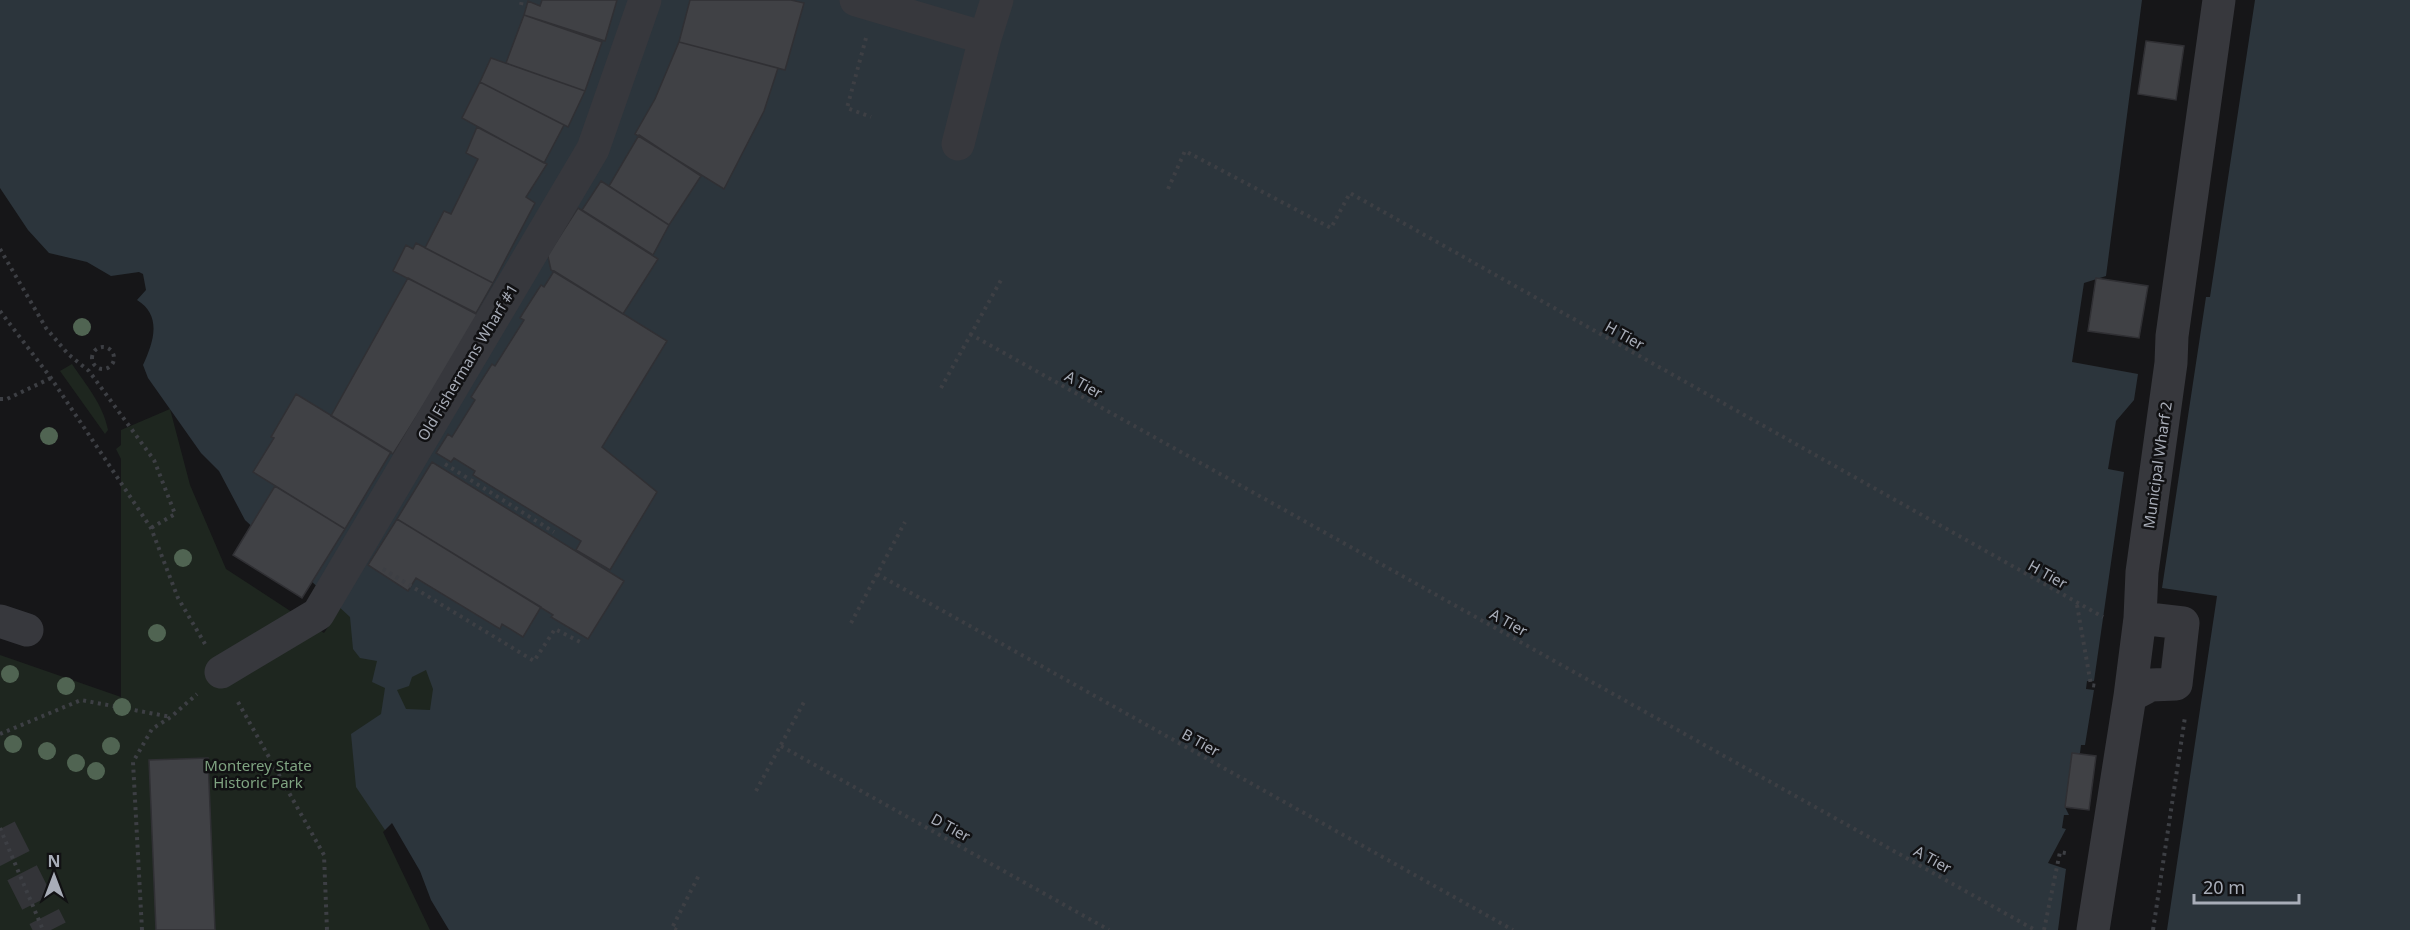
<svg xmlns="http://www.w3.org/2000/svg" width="2410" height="930" font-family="'Noto Sans',sans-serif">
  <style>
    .green { fill: #1e261f }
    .water { fill: #2c353c; fill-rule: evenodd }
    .pier { fill: #161618 }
    .building { fill: #404145; stroke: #303034; stroke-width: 1.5 }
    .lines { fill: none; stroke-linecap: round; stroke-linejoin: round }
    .major-tunnel { stroke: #333438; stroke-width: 33; stroke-dasharray: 33 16; stroke-linecap: butt }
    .path { stroke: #3d3f44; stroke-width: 4; stroke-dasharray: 3 4.5; stroke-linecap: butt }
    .minor { stroke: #37383d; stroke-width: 33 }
    .tree { fill: #506452 }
    .labels { text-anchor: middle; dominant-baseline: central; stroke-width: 5; stroke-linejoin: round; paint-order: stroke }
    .street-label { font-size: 15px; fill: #a8adb8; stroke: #111113 }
    .park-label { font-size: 15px; fill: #7fa381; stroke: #111113 }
  </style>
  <rect width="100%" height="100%" fill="#161618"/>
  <path class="green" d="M72,364C86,385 103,404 108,430L105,434L60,371Z
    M170,409L190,485L226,569L324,633L368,567L539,671L491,930H0V655L121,697V459L116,449L121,445V430Z"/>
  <path class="water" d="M0,0H2410V930H433L385,830L356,787L351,734L381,714L385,688L372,682L377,661L360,658L353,649L350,617L245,520L219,471L201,453L148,378L143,365C153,343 163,316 137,300L146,290L143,274L139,272L111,276L87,262L49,253L28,230L0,188ZM426,670L433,689L430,710L406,709L397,690L409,686L412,677Z"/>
  <path class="pier" d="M2142,0H2255L2210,297H2206L2162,588L2217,596L2167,930H2058L2066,869L2048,863L2066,829L2062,828L2064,815H2069L2065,807L2072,753H2080L2081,745H2085L2094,690L2086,689L2087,681H2094L2124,472L2108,469L2116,421L2134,400L2138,374L2072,362L2084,283L2106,276Z
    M392,823L420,871L431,900L449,930H430L383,832Z"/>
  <path class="building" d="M542,0H617L605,41L524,15L528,1L540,6Z
    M690,0H791L804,3L785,70L679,42Z
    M524,15L602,42L585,91L506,63Z
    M2146,41L2184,46L2176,100L2138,94Z
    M679,42L778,68L764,111L724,189L635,134L655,99Z
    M491,58L585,91L568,127L480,82Z
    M480,82L564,125L544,163L462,118Z
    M477,127L547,164L526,197L535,203L493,283L425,248L444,211L451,214L478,159L466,153Z
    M639,135L701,176L669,225L609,186Z
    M601,181L669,225L653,255L582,210Z
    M578,208L658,259L623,314L551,270L547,252L551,250Z
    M416,243L493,283L476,313L393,271L406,245L413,249Z
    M554,271L667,341L602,447L657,492L610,570L576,550L581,541L473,475L475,471L454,458L451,462L436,453L448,434L452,437L475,400L471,397L492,364L495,366L524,320L520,318L523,313L541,285L544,287Z
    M408,278L480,316L393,454L331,416Z
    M2096,278L2148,286L2139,338L2088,331Z
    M296,394L391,452L345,529L253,472L274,438L271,437Z
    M432,462L624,581L588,639L551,617L553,615L397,519Z
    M275,486L345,529L302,598L233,555Z
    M397,519L541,607L523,637L502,624L500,629L416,578L408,591L368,565Z
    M2072,753L2096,756L2089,810L2065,807Z
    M208,758L215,930H156L149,760Z"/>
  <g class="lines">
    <path class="major-tunnel" d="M0,829L51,930"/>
    <path class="path" d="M521,5L522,0
      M866,38L847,108L871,117
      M1168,189L1185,151L1331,228L1350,193L2103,617
      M0,249L46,328L68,354L89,371L154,460L175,514L151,528
      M0,311L51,378L151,528L178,598L205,644
      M970,334L2035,930
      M92 358a11 11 0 1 1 22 0a11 11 0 1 1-22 0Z
      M941,388L1001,280
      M0,399H7L51,378
      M445,464L554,532
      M383,569L534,661L555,629L582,643
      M877,574L1513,930
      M2077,605L2091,685L2098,686
      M851,623L905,522
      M238,702L324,855L327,930
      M0,734L81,700L171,717
      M781,746L1109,930
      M756,791L804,702
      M0,828L43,930
      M142,930L133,762L152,729L171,717L197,694
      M677,930L672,928L699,875
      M2044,930L2060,852L2070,854
      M2153,930L2185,717"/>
    <path class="minor" d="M856,0L985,38L997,0
      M958,144L985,38
      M0,621L27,630
      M221,672L318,614L593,149L645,0
      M2130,696L2151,685L2176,684L2183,623L2140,618
      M2093,930L2130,696L2140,618L2142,572L2171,363L2172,336L2219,0"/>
  </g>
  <g class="tree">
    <circle cx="82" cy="327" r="9"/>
    <circle cx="49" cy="436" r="9"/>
    <circle cx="183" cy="558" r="9"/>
    <circle cx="157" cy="633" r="9"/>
    <circle cx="10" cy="674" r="9"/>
    <circle cx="66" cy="686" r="9"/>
    <circle cx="122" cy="707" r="9"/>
    <circle cx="13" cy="744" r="9"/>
    <circle cx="111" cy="746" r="9"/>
    <circle cx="47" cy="751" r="9"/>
    <circle cx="76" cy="763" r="9"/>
    <circle cx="96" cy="771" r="9"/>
  </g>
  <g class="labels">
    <g class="street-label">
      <text transform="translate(1625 335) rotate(29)">H Tier</text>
      <text transform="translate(467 362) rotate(-59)">Old Fishermans Wharf #1</text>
      <text transform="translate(1084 384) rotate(29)">A Tier</text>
      <text transform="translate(2157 465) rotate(-82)">Municipal Wharf 2</text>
      <text transform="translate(2048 574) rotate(29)">H Tier</text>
      <text transform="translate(1509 622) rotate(29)">A Tier</text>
      <text transform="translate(1201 742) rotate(29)">B Tier</text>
      <text transform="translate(951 827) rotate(29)">D Tier</text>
      <text transform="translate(1933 859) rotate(29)">A Tier</text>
    </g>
    <g class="park-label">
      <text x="258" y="765">Monterey State<tspan x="258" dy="17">Historic Park</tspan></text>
    </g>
  </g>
  <g transform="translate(54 876)" stroke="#111113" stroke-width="4.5" paint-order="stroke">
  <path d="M0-4.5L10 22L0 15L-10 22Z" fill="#a8adb8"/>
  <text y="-9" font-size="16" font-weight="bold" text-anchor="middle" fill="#a8adb8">N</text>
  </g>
  <path d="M2194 894v9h105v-9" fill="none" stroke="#a8adb8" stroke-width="3"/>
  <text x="2203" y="894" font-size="18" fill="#a8adb8" stroke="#111113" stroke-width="4.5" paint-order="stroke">20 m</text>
</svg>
